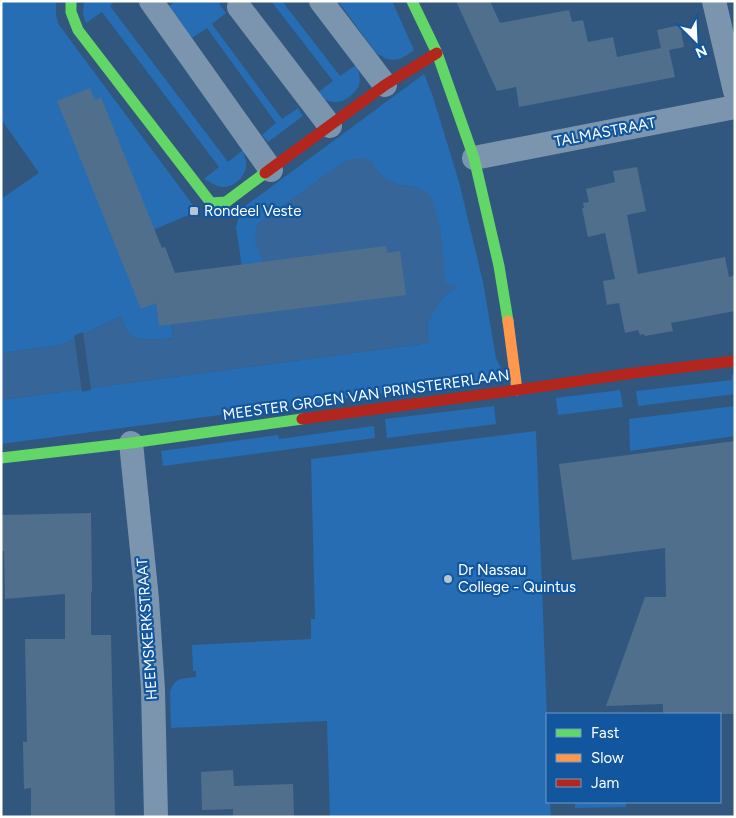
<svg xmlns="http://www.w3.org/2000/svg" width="736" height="818" font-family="Figtree,sans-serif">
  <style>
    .green { fill: #266db4 }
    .water { fill: #366699 }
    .pier { fill: #31577e }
    .building { fill: #506f8d }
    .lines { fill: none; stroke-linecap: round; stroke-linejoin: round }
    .street { stroke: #7c95af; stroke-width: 24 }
    .fast { stroke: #63d668; stroke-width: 11 }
    .slow { stroke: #ff974d; stroke-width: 11 }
    .jam { stroke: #b3261e; stroke-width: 11 }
    .poi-dot { fill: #b7c4d2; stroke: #11569e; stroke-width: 2 }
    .labels { text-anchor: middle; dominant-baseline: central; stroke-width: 4.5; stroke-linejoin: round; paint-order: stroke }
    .street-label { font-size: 15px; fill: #fff; stroke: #11569e }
    .poi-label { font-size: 15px; fill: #fff; stroke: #11569e; text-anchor: start }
  </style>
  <rect width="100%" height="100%" fill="#31577e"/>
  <path class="green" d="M1,1H56V16L59,25L193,205L191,214L148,232L169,279L242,268L236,227L241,209L424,74L433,97L459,182L483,282L496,358L501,368L496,376L484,380L1,444V400L429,343L427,324L434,310L446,294L456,288L455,286L445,284L440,227L418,188L397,184L387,180L376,170L351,159L341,164L258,224L255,240L265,264L171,321L173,338C161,339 139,343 130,334C125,330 123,322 121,316L61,345L1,353V199L39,173L1,119Z
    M84,1H115L110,6L228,162L243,150C244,156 247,161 246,167C245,177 234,187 223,187C217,187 210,182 204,179L219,167L102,12L86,23L83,14Z
    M175,1H222L219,4L226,13L212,24L282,119L298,108L303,116L268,142L262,135L276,123L207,28L192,38L166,9Z
    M271,1H282L340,76L356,65C362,80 362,86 349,97C337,106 328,102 316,94L333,81Z
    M338,1H392L414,50C399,61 393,64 376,53Z
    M735,374V394L638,406L636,391L732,380V375Z
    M620,390L623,407L558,415L556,398Z
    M494,406L496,424L387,438L385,419Z
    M735,406V436L630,451L629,419Z
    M374,426L375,438L163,466L161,451L278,435L279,439Z
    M536,431L547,719V802H550L551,817H330L327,721L171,728L170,692C176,676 182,679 196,677V671H193L192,645L311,639V619H315L311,459Z
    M575,802H626V807L575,808Z"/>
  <path class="water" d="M364,158L372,161C379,177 390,183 407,186C413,187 420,188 425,191C442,203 444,263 445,283L455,286L456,288L446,294L434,310L427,324L429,343L1,400V353L61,345L121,316C123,322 125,330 130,334C139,343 161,339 173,338L171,321L264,264L254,240L258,224L341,164L351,159Z"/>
  <path class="pier" d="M83,332L91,390L82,392L74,336Z"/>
  <path class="building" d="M456,1H490L500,23L569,10L572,22L583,20L588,42L613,37L617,57L661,48L657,30L680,25L684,47L669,50L675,77L519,107L516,87L497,91Z
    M90,88L95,100L101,97L162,248L165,247L175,273L386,246L387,253L400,251L406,295L159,326L156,303L141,309L57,101Z
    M637,167L646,211L627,215L638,274L725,257L729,277L735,275V311L671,323L673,331L645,336L644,334L640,335L638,330L625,333L619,303L607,305L603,281L615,279L605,233L588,237L582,208H584L583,203L589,202L586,189L615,182L613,171Z
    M735,441V714H663V704L606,706L645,597H666L665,548L572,560L559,464Z
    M91,513L92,592L91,593V635H111L115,817H31V788L24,789L23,742H27L25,639H65V594L5,599L4,551H1V515Z
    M233,770L234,786L293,784L294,817H233V809L202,810L201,772Z"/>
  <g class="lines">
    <path class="street" d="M151,1L271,170
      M321,1L385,85
      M714,1L735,91
      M239,7L330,126
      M474,158L735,107
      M131,443L147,599L153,690L156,817"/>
    <path class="fast" d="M71,1V12L78,30L211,203L226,202L265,173
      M412,1L437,53L474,158L499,266L508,321
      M1,458L131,443L302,419"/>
    <path class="slow" d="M508,321L517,390"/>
    <path class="jam" d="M265,173L385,85L437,53
      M302,419L517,390L634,373L735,361"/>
  </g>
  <g class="poi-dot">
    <rect x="189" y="206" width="10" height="10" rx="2.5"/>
    <circle cx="448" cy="579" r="5"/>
  </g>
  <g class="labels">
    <g class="street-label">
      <text transform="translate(605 132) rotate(-11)">TALMASTRAAT</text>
      <text transform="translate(366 395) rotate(-8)">MEESTER GROEN VAN PRINSTERERLAAN</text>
      <text transform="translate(147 629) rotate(-94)">HEEMSKERKSTRAAT</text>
    </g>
    <g class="poi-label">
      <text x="204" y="211">Rondeel Veste</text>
      <text x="458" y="570">Dr Nassau<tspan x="458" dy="17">College - Quintus</tspan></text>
    </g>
  </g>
  <rect width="736" height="818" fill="none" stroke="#ffffff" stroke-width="5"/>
  <rect x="546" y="713" width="175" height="90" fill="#11569e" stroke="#709ac5"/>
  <rect x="556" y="729" width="25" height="8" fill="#63d668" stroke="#709ac5"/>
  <text x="591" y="738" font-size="15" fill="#ffffff">Fast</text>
  <rect x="556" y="754" width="25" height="8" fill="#ff974d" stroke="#709ac5"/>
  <text x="591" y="763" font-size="15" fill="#ffffff">Slow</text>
  <rect x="556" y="779" width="25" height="8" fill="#b3261e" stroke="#709ac5"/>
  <text x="591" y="788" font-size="15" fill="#ffffff">Jam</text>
  <g transform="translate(696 40) rotate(156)" stroke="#11569e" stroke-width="4" paint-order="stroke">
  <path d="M0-4L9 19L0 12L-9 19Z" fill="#ffffff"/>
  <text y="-8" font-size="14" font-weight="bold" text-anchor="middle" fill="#ffffff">N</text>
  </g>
</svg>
